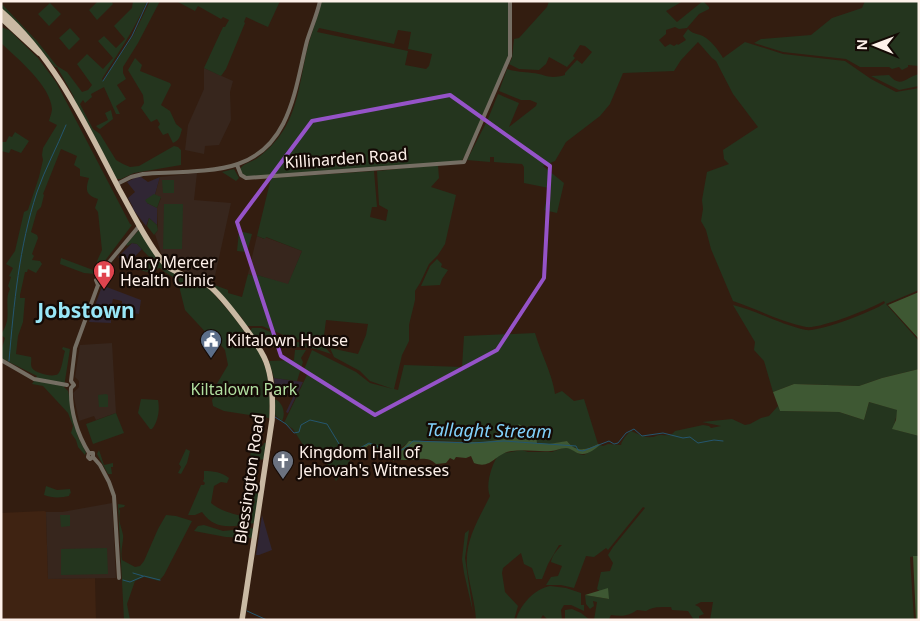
<svg xmlns="http://www.w3.org/2000/svg" width="920" height="621" font-family="'Noto Sans',sans-serif">
  <style>
    .commercial { fill: #302634 }
    .built { fill: #3f2312 }
    .education { fill: #37261d }
    .green { fill: #24351e; fill-rule: evenodd }
    .forest { fill: #3e5833 }
    .lines { fill: none; stroke-linecap: round; stroke-linejoin: round }
    .stream { stroke: #24566f; stroke-width: 1 }
    .minor { stroke: #756e63; stroke-width: 4 }
    .major { stroke: #c9b9a3; stroke-width: 5.5 }
    .marked { fill: none; stroke: #9553c8; stroke-width: 4; stroke-linejoin: round }
    .labels { text-anchor: middle; dominant-baseline: central; stroke-width: 4.5; stroke-linejoin: round; paint-order: stroke }
    .street-label { font-size: 16px; fill: #fef1ea; stroke: #140a05 }
    .poi-label { font-size: 16px; fill: #fef1ea; stroke: #140a05; text-anchor: start }
    .park-label { font-size: 16px; fill: #b1dfa0; stroke: #140a05 }
    .water-label { font-size: 18px; font-style: italic; fill: #82d1fb; stroke: #140a05 }
    .district-label { font-size: 21px; font-weight: bold; fill: #98e6f7; stroke: #140a05 }
  </style>
  <rect width="100%" height="100%" fill="#331d10"/>
  <path class="commercial" d="M137,177H141L148,182L160,177L155,195L147,203L157,208V225L149,218L146,226L132,208L133,207L128,198L135,192L127,182Z
    M132,243L137,244L142,249L127,265L118,257Z
    M104,286L141,300L139,314L121,311L122,301L113,299L109,317L111,318V323L89,322L101,289Z
    M274,378L303,382L288,413L286,412L295,393L275,394Z
    M262,515L272,550L259,555H256Z"/>
  <path class="built" d="M44,511L46,512L48,579L95,578L96,620H1V513Z"/>
  <path class="education" d="M204,68L233,81L230,92L231,120L219,145L205,146L204,154L185,150L188,125L204,89Z
    M197,173L194,200L231,203L213,285L169,264L161,253L155,234L158,230L157,208L161,198L155,195L160,177Z
    M257,236L264,239L265,237L302,251L288,285L257,275L256,277L248,274Z
    M112,343L116,413L96,420L94,416L79,421L73,393L79,387V381L75,377L80,345Z
    M112,503L116,578L48,579L46,512H62Z"/>
  <path class="green" d="M98,1H111L113,4L97,20L89,10Z
    M133,1H147C135,29 118,53 102,79L103,81L133,36L150,1H160L138,43L123,67V73L126,79L117,85L126,99L116,106L120,114H116L104,87L91,94L92,97L85,103L83,100L80,104L93,129L100,134L116,160L123,164L130,167L139,166L174,146L178,147L181,150V165L134,173L121,179H116L73,100L74,97L57,67H55L27,38L1,7V3L37,41L57,66L67,72L82,92L88,90L92,85L77,64L87,54L103,69L113,58L98,41L104,36L116,48L125,39L114,26L132,8Z
    M176,1H280L268,27L246,17L244,22L245,23L226,69L221,76L204,68L223,27H225L229,20L223,17L221,19L198,6L195,11Z
    M322,1H509L508,20L511,43L509,54L482,121L463,159L461,161L250,177L243,175L240,169C244,163 251,162 256,159C267,151 276,142 283,131C299,106 301,73 308,46C312,31 318,16 322,1ZM319,28L394,44L398,30L411,32L408,49L432,54L429,66L426,69L405,65L408,51L317,32Z
    M549,1H683L666,11L677,22L703,1L709,7V9L699,14L687,28L679,29L675,27L666,30V34L659,40L665,47L670,44L674,46L677,44L678,45L686,40L683,36L688,29C695,36 700,33 706,38C713,43 719,51 723,58L745,42L783,54L845,61L871,79L896,92L919,88V290L886,304L919,341V369L882,378L859,386L794,384L773,392L764,361L754,350L755,342L733,305C758,311 781,325 806,330C820,332 872,312 885,303L884,301C870,309 820,329 806,327C781,322 757,309 733,301L711,249L706,230L701,221L703,209L702,200L707,172L729,164L724,159L723,150L758,127L733,94L716,61L712,58L698,42L681,60L674,71L623,73L610,104L600,116L566,142L555,161L543,166L564,183L557,213L544,210L549,188L524,183V167L522,164L494,162V157H490V162L467,160L488,119L498,94L519,103L509,127L536,106L537,103L530,100H521L499,91L507,69C516,72 523,72 532,73C546,74 548,80 565,75V73L577,60L582,64L592,52L585,46L580,45L573,56L575,58L567,67L549,57L546,64L539,70L519,69L509,64L512,58L514,39L519,38L547,7Z
    M865,1H919V66L908,65V67L902,70L899,67L892,69L889,67H860L846,59L783,52L754,43L761,39L811,35L832,18L862,8Z
    M50,3L61,14L49,26L38,14Z
    M1,27L9,30L38,58L56,82L130,224L132,225L95,274L84,273L60,264L61,258L93,270L102,250L98,212L95,208L98,199C86,195 85,191 89,178L80,176V169L74,165L77,156L61,149L43,194L44,195L41,207L37,211L31,232L37,235L38,238L32,254L34,256L32,260L40,261L42,264L36,273L28,269L27,272H25L20,295V298H25L23,322L18,336L16,354L31,357C32,360 30,365 32,368C35,373 53,378 58,374C62,370 63,357 65,351L62,349L63,347L70,349L64,387L68,391L78,437L86,452L85,455L78,447L76,440L71,433L73,426L68,413L43,386L32,384L37,376L1,358V351L5,338L1,335C3,331 6,326 7,321C9,310 5,298 10,289L8,286L11,277L9,276L13,268L6,264L15,251L24,212L28,210L39,177L43,160L42,155L43,148L57,125L49,121C50,117 52,112 52,109C51,86 17,58 1,43Z
    M70,28L80,39L69,50L59,38Z
    M135,58L142,65L140,71L170,83L171,85L161,105L170,111L176,124L182,129C180,136 180,140 173,143L168,133L163,135L158,127L160,124L157,119L151,122L141,108L144,103L143,95L128,70Z
    M919,74V86L899,90L871,76L889,75C901,89 906,77 919,74Z
    M111,110L113,119L100,129L98,128L96,126L108,120L105,113Z
    M15,132L29,141L21,153L11,149L9,153L1,151L2,142H6L9,136L12,137Z
    M438,165L439,178L431,187L456,195L445,244L438,255L429,264L420,283L415,291V300L409,325V341L402,355L394,389L398,390L404,365L462,367L464,336L535,333C541,354 552,373 555,394L562,391L574,401L584,399L598,444C587,450 576,453 567,441C548,445 542,447 526,436L483,442L424,440L406,444L398,450L392,451L369,444L365,445L355,453L336,481L326,462L303,445L293,429L284,423L307,375L303,372L312,350L356,372L370,383L393,389L370,381L360,371L334,357L330,348L358,354L366,335L368,324L326,320L323,343L293,339L262,326H246L242,318L209,283L228,290V293L242,297L248,274L256,277L257,275L288,284L302,251L266,237L265,239L257,236L271,178L374,171L377,207H372L370,217L386,221L388,210L379,205L377,171Z
    M234,169L239,178L236,181L222,172Z
    M162,180H174V193H163Z
    M154,194L161,197L157,208L147,203L145,200Z
    M164,204H183L182,249H163Z
    M149,218L157,225L158,230L154,235L147,226Z
    M139,230L141,232L157,256L193,280L205,286L213,293L233,316L260,353L267,372L270,398L269,418L224,411L213,406L212,400L216,392L215,387L228,365L225,350L214,337H210L185,310L179,286L181,284C176,277 167,275 160,268L147,272L140,270L150,258L137,244L132,243L127,246L126,244Z
    M239,231L252,234L247,252L237,251Z
    M437,259L442,264L441,267L448,270L442,279L440,285L421,286L430,266Z
    M252,328H261L292,341L325,347L331,354L316,349L303,347H261L250,331Z
    M295,350H306L301,358L303,362L297,381L274,378L269,361L294,360Z
    M106,394L108,395V407H99L98,395Z
    M141,399L158,400C160,410 158,422 152,429H150L138,413Z
    M275,399C283,403 286,413 282,421L275,415Z
    M869,402L898,410L893,429L919,436V556L910,557L914,620H710L713,602H701L695,605L699,607L704,614L699,616V620H694L688,611L672,610L671,607C663,607 653,606 646,611L637,610C628,617 620,616 611,615L609,619L594,620L597,602L593,601L594,606L590,609L586,604L585,595L609,599L597,589L601,572L610,571L613,563L608,555L613,547L645,508L643,507L608,550L606,548L594,557L586,556L574,588L561,585H546L551,577L558,576L562,566L551,562C552,555 558,549 562,545H559L548,564L542,579H536L532,568L524,564L521,553L503,568L502,573L505,592L518,606L514,620H476C475,601 469,584 467,566C465,539 479,519 490,496C485,485 492,463 499,454L522,450L528,452H552L565,447L571,448L579,454L584,455L600,445L603,446L608,444L621,445C622,440 627,434 631,431C638,434 644,438 652,437C655,437 657,435 660,435C668,435 670,437 675,431L703,425L709,426L711,428L721,426L702,422L732,419L745,425L750,424L761,418L769,416L778,406L780,411L839,412L864,420Z
    M116,413L124,433L93,444L86,424Z
    M252,442L261,443L263,446L264,443H266L264,459L253,461L250,458Z
    M186,449L190,451L187,463L181,474L178,473L181,467L179,464Z
    M99,450L104,465L113,463V467H111L112,474H108L97,454Z
    M204,471C213,471 222,472 229,478L227,483L221,482L214,486L211,503C220,511 236,515 247,517L250,503H255L251,491L259,494L255,523C234,526 216,532 202,512L195,515H188L201,485H204L205,483L203,481L204,479Z
    M46,486L57,490L70,489L71,494L70,493L69,496C61,498 51,498 44,495Z
    M118,504L125,505L124,507L119,508V509L120,511C118,524 121,524 123,535C124,540 120,551 122,560L135,567L140,566L144,561L158,529L166,515L176,516L192,521L164,575L159,581L144,577L135,581L127,604L130,620H124Z
    M70,515V526L61,527L60,515Z
    M204,525L223,531L255,528L253,538L226,537L194,531L198,526Z
    M469,530L465,558L473,612L464,573L462,559L465,533Z
    M107,548L108,574L61,575V549Z
    M550,586L566,588L581,593V605H584V611L571,605H564L561,610L562,620H548L543,615L540,620H516C520,605 534,589 550,586Z
    M572,609L581,613L590,620H565V610Z"/>
  <path class="forest" d="M919,292V339L888,305Z
    M919,369V436L892,429L896,420L897,410L869,402L864,420L839,412L780,411L773,392L794,384L859,386L882,378Z
    M518,424L530,429L536,434L537,443L549,444L567,441C576,453 587,450 598,444L600,445C596,448 589,454 583,454C577,455 572,448 566,448C560,448 556,451 551,451C538,452 525,449 512,451C495,453 492,470 474,463L471,456L466,458L456,457L454,460L450,458L446,463L436,464C426,453 410,463 396,459L393,461V456L369,445L359,453H355C358,450 363,445 368,444C385,442 394,462 409,441L483,442L526,436Z
    M913,556H919V620H916Z
    M608,588L609,599L585,595Z"/>
  <g class="lines">
    <path class="stream" d="M103,81L132,36L148,1
      M9,361C14,303 19,247 37,192C45,169 57,147 66,125
      M275,417L286,424L294,433L299,432L301,425L310,420L327,424L344,452L351,453L369,443C389,450 396,459 413,441L471,443L504,441L576,446L578,450L583,451L609,441L614,444L618,443L626,433L634,429L642,436L663,433L683,438L690,437L698,443L714,440L723,441
      M133,573L143,576
      M123,580L130,582L144,576L160,580
      M247,611L267,620"/>
    <path class="minor" d="M237,165L241,175L246,178L464,162L510,56V1
      M117,184L131,177L143,174C170,172 213,173 238,164C291,146 295,88 307,41C311,28 317,15 320,1
      M98,285L102,283L101,278L105,267L140,225
      M1,360L34,379L67,385
      M89,453H93V457L100,465L109,482L114,496L119,578
      M93,457L90,459L88,457L89,453C77,434 70,410 71,388L74,385L71,381L75,348L98,285L96,280L101,278"/>
    <path class="major" d="M1,11C56,59 86,126 119,189C131,210 149,247 165,264C176,275 192,276 205,283C220,291 256,341 264,357C273,375 273,400 272,420L242,620
      M1,18L39,53"/>
  </g>
  <path class="marked" d="M450,95L550,166L544,278L497,350L375,415L281,356L237,222L312,121Z"/>
  <defs>
    <g id="hospital-pin" transform="scale(1.125)"><path d="M0 17L-7.5 6A9.5 9.5 0 1 1 7.5 6Z" fill="#e0444e" stroke="#140a05"/><path d="M-5-5h3v3.5h4V-5h3V5h-3V1.5h-4V5h-3Z" fill="#fff"/></g>
    <g id="civic-pin" transform="scale(1.125)"><path d="M0 17L-7.5 6A9.5 9.5 0 1 1 7.5 6Z" fill="#5c6f8a" stroke="#140a05"/><path d="M-.6-6.5H3V-4.5H.6V-3L4-1V1h2V6H-6V1h2V-1L-.6-3ZM-1.2 2.5V6h2.4V2.5Z" fill="#fff"/></g>
    <g id="church-pin" transform="scale(1.125)"><path d="M0 17L-7.5 6A9.5 9.5 0 1 1 7.5 6Z" fill="#6b7280" stroke="#140a05"/><path d="M-1.2-6h2.4v3.5h3.3v2.4h-3.3V6h-2.4V-.1h-3.3v-2.4h3.3Z" fill="#fff"/></g>
  </defs>
  <g fill-rule="evenodd">
    <use href="#hospital-pin" x="104" y="271"/>
    <use href="#civic-pin" x="211" y="340"/>
    <use href="#church-pin" x="283" y="461"/>
  </g>
  <g class="labels">
    <g class="street-label">
      <text transform="translate(346 158) rotate(-4)">Killinarden Road</text>
      <text transform="translate(249 479) rotate(-82)">Blessington Road</text>
    </g>
    <g class="poi-label">
      <text x="120" y="262">Mary Mercer<tspan x="120" dy="18">Health Clinic</tspan></text>
      <text x="227" y="340">Kiltalown House</text>
      <text x="299" y="452">Kingdom Hall of<tspan x="299" dy="18">Jehovah's Witnesses</tspan></text>
    </g>
    <g class="park-label">
      <text x="244" y="389">Kiltalown Park</text>
    </g>
    <g class="water-label">
      <text transform="translate(489 430) rotate(1)">Tallaght Stream</text>
    </g>
    <g class="district-label">
      <text x="86" y="310">Jobstown</text>
    </g>
  </g>
  <rect width="920" height="621" fill="none" stroke="#fef1ea" stroke-width="5"/>
  <g transform="translate(875 45) rotate(271)" stroke="#140a05" stroke-width="4" paint-order="stroke">
  <path d="M0-4L9 19L0 12L-9 19Z" fill="#fef1ea"/>
  <text y="-8" font-size="14" font-weight="bold" text-anchor="middle" fill="#fef1ea">N</text>
  </g>
</svg>
